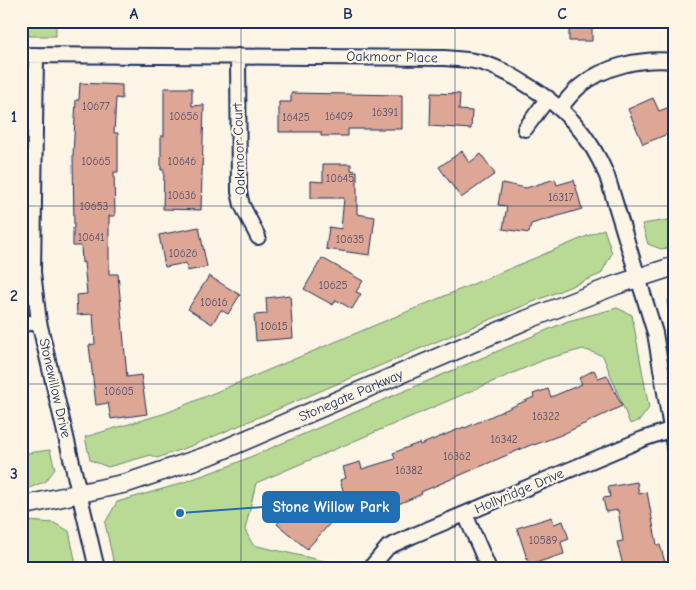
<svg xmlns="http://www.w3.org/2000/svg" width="696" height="590" font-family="'Comic Neue',sans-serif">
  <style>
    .green { fill: #b9da94; stroke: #6a8479 }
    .building { fill: #dda695; stroke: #1b2f5e }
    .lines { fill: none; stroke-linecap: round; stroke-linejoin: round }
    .minor-casing { stroke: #1b2f5e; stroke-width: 18 }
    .tertiary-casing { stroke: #1b2f5e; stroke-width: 21 }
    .minor { stroke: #fcf5e5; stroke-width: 14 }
    .tertiary { stroke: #fcf5e5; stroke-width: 18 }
    .grid { fill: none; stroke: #1b2f5e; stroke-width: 1; stroke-opacity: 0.55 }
    .labels { text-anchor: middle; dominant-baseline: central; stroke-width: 4.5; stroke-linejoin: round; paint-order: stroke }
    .number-label { font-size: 11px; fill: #4c4d6c }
    .street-label { font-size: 14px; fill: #1b2f5e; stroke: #fcf5e5 }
    .leader { fill: none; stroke: #1f6fb2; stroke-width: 2 }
    .callout-dot { fill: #1f6fb2; stroke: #fcf5e5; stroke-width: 2 }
    .callout { fill: #1f6fb2; stroke: #1f6fb2; stroke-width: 2 }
    .callout-label { font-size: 15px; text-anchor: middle; font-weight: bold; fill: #fff }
    .neatline { fill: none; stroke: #1b2f5e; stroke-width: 2 }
    .grid-label { font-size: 16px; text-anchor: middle; font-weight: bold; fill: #1b2f5e }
  </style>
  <rect width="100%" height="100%" fill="#fcf5e5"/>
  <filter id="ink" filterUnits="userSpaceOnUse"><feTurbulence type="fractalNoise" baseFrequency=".02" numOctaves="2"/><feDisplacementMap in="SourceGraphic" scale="10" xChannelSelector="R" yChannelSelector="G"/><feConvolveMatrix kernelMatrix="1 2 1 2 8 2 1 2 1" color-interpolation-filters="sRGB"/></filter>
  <g filter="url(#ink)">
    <path class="green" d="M21,21H56V36H21Z
      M675,219V247L661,249L648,244L642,224Z
      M604,229L612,253L601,274L438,341L191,446L157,458L151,455L108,467L90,460L85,437L166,413Z
      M675,289V341L667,302Z
      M617,308L632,315L649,408L640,420L630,424L603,356L583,349L546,359L256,483L245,530L253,545L333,563V569H115L105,523L117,502L173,486L229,466L568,321Z
      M50,450L55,469L45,482C36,484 30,489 21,491V454Z
      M28,521L54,523L69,531L77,569H21V522Z"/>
    <path class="building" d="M569,21H592V41H569Z
      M80,83L122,85V99L116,98L114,133H118V172H114L115,216H109V274H118L127,377L141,375L147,414L111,419L108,403L96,405L89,345L95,344L93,314L77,315L76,295L87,294L84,262L82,263L81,246H73V228H74L73,155L76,100H79Z
      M164,88H192V106L204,105L201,210L163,209L164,170H161V136H164Z
      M291,93L402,95V129H348V136H321V132H279V102H291Z
      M431,93L460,94L459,110L472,111L471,129L430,126Z
      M653,98L659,111L675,105V131L643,144L628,109Z
      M462,151L469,163L481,154L495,174L461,198L439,167Z
      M323,164H351V170L357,171V214L375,217L370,255L326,249L329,227L341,229L344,198H311V181L323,182Z
      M555,179L557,185L574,180L582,209L531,224L529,233L503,229L507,206L498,205L502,183L526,188Z
      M199,227L207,267L187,271L186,263L165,267L159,235Z
      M322,258L363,281L356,292L361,294L352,309L336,300L333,305L304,289Z
      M209,276L240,295L228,314L221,310L212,324L188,309Z
      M290,295L293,338L256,341L254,315L267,314L266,298Z
      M594,370L598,378L607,375L622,406L561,435L534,445L533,444L421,492L422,494L396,505L394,499L345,514L340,499L345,497L340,480L346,478L343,467L360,462L362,469L395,459L393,453L419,443L420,445L464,427L465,428L534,397L533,394L548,389L551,397L582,384L579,378Z
      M637,482L639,494L647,492L657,545H660L667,569H624L617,542L623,541L618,510L606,512L603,498L610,497L608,487Z
      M297,500L309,510L315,503L334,519L307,549L277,524Z
      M552,517L554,524L563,521L569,539L561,542L564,554L529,565L517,528Z"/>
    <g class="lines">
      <g class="minor-casing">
        <path id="minor" d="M21,55L444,58C455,59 468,59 479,62C495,66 510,74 524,83C564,107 589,133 607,176L655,333L675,452
          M36,56L33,272L39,322L97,569
          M238,56L239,192L242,205L258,237
          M561,107C566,101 572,93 579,87C605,65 642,58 675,61
          M525,129L548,98
          M21,324L39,322
          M465,514L489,569
          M371,567L388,547L412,536L643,439L675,428"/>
      </g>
      <g class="tertiary-casing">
        <g id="tertiary">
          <path id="s1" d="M21,506L127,483L213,454L526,320L616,285L675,266"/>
        </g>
      </g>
      <use href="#minor" class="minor"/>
      <use href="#tertiary" class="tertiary"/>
    </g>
  </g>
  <path class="grid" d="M241,21V569M455,21V569M21,206H675M21,384H675"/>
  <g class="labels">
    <g class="number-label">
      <text x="96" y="106">10677</text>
      <text x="385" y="112">16391</text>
      <text x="184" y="116">10656</text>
      <text x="339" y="116">16409</text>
      <text x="296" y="117">16425</text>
      <text x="96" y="161">10665</text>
      <text x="182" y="161">10646</text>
      <text x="340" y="178">10645</text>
      <text x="182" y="195">10636</text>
      <text x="561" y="197">16317</text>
      <text x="94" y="206">10653</text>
      <text x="91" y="237">10641</text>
      <text x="350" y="239">10635</text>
      <text x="183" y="253">10626</text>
      <text x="333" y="285">10625</text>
      <text x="214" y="302">10616</text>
      <text x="274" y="326">10615</text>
      <text x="119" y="391">10605</text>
      <text x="546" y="416">16322</text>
      <text x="504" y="439">16342</text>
      <text x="457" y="456">16362</text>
      <text x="409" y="470">16382</text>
      <text x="543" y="540">10589</text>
    </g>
    <g class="street-label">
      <text transform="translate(392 57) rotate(1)">Oakmoor Place</text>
      <text transform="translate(239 149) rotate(-92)">Oakmoor Court</text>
      <text transform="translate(55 388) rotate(77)">Stonewillow Drive</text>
      <text stroke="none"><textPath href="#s1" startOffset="349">Stonegate Parkway</textPath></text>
      <text transform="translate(519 491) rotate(-23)">Hollyridge Drive</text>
    </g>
  </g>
  <path class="leader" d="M180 513L263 507"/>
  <circle class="callout-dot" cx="180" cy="513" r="5"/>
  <rect class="callout" x="263" y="492" width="136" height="30" rx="5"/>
  <g class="callout-label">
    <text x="331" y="512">Stone Willow Park</text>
  </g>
  <rect width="696" height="590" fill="none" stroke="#fcf5e5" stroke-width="55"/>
  <rect x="28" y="28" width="640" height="534" class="neatline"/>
  <g class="grid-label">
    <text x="134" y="19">A</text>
    <text x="348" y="19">B</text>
    <text x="562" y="19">C</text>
    <text x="14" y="122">1</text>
    <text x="14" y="301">2</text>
    <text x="14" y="479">3</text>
  </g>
</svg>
